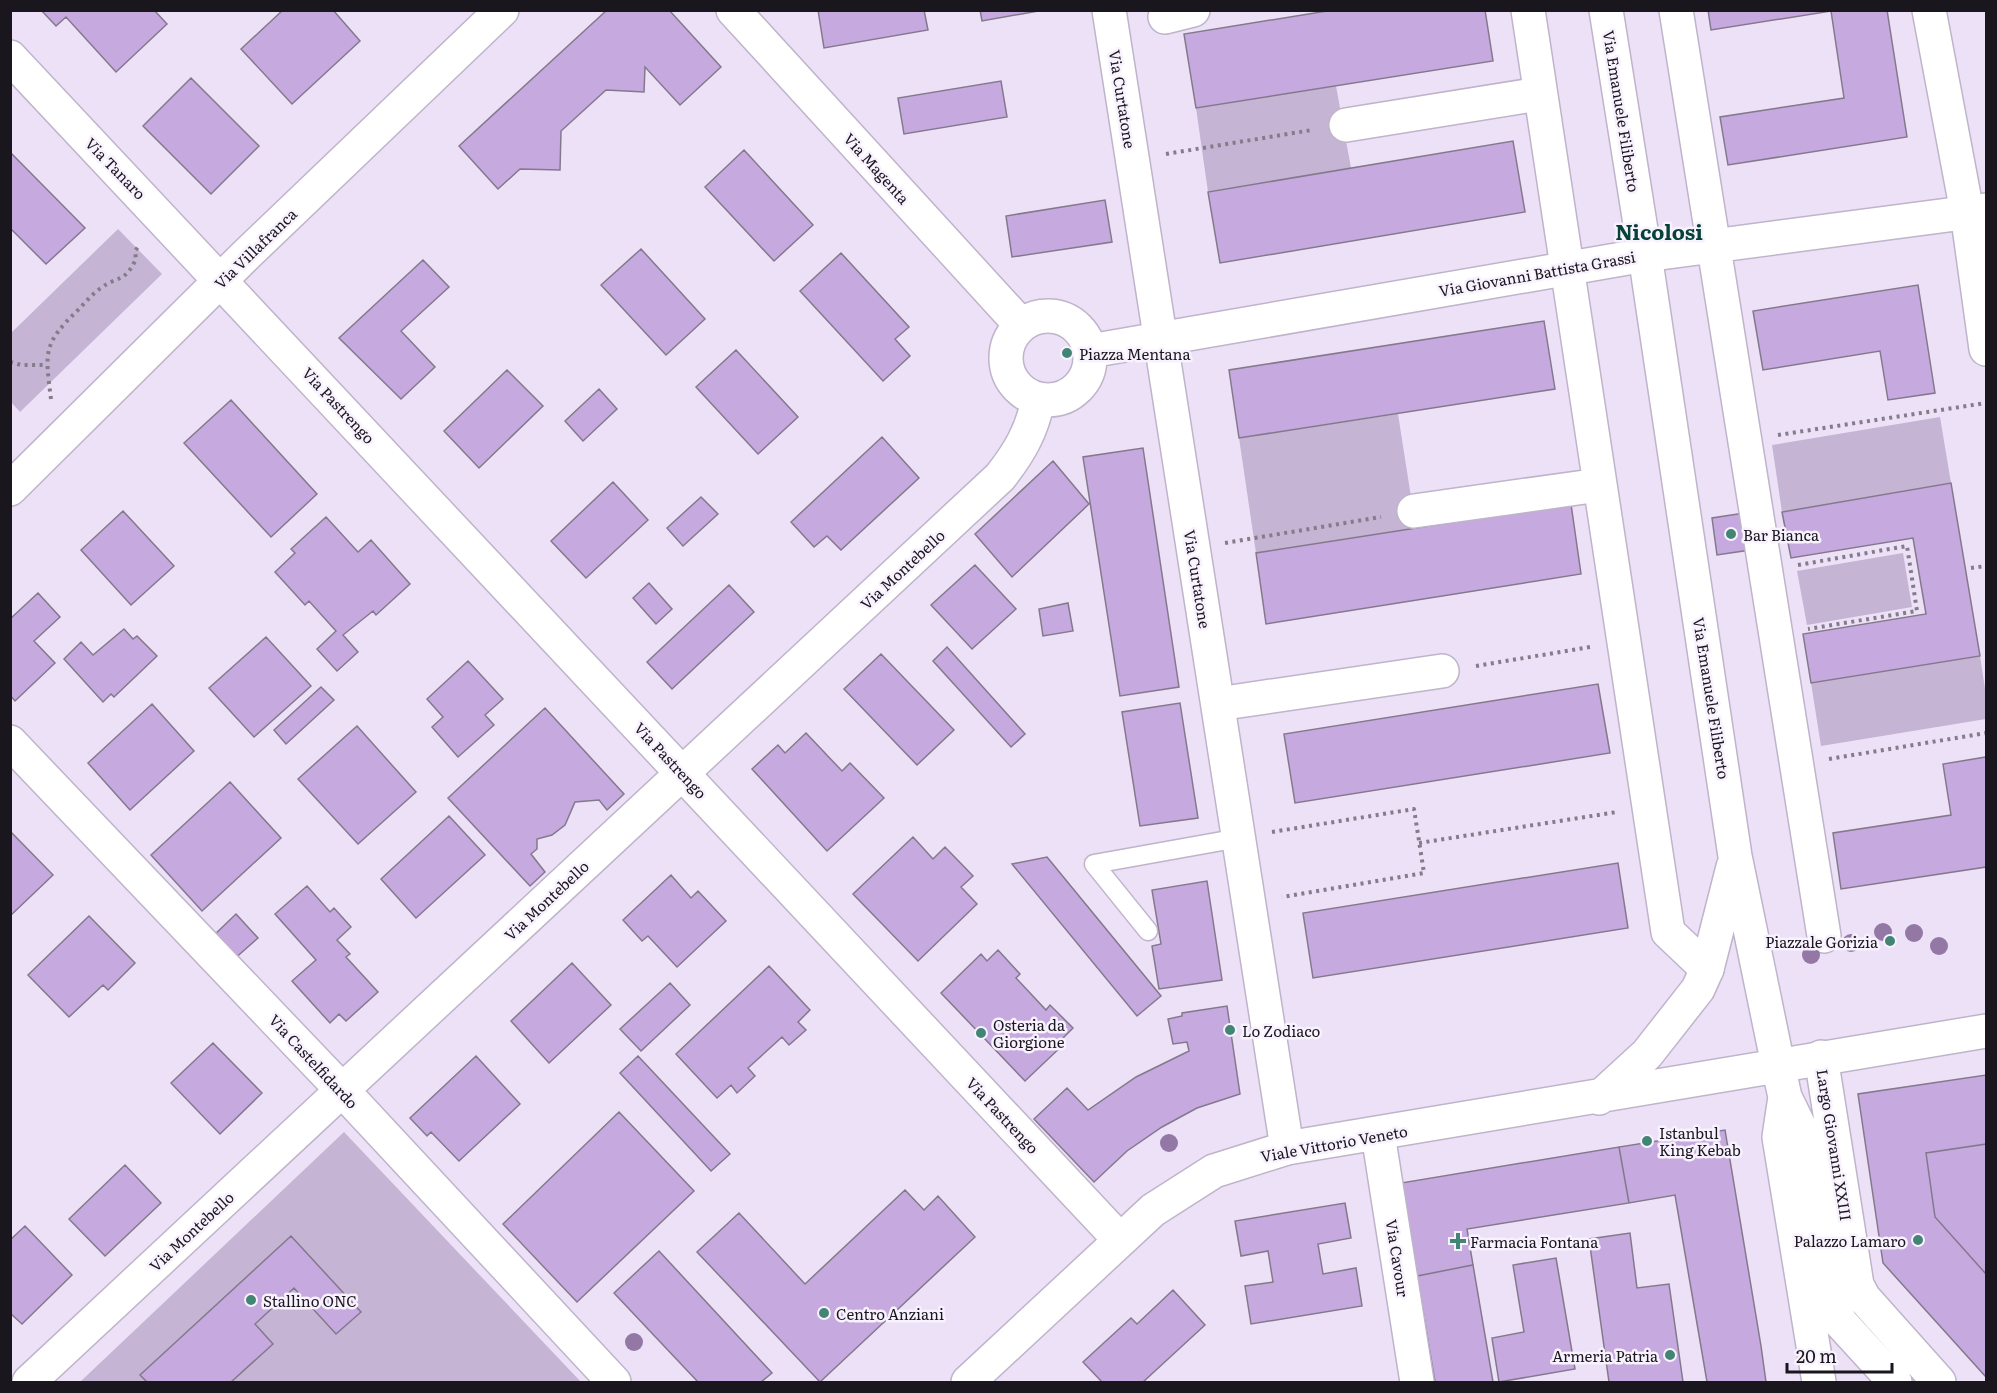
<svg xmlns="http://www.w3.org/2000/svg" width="1997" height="1393" font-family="Literata,serif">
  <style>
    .green { fill: #c5b4d4 }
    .building { fill: #c6a9de; stroke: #83798c; stroke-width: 1.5 }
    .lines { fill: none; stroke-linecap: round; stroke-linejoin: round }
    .lane-casing { stroke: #bfb4c9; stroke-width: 21 }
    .street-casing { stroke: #bfb4c9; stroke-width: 36 }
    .secondary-casing { stroke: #bfb4c9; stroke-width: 36 }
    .path { stroke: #847c8a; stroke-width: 4; stroke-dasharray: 3 4.5; stroke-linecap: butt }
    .lane { stroke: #fff; stroke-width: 18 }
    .street { stroke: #fff; stroke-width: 33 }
    .secondary { stroke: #fff; stroke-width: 33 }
    .tree { fill: #9378a5 }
    .poi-dot { fill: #438575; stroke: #f8f1fe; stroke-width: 2 }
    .labels { text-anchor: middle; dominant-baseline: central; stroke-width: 5; stroke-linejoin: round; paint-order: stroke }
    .street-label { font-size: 15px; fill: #1a161d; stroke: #f8f1fe }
    .poi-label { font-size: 15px; fill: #1a161d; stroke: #f8f1fe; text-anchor: start }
    .district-label { font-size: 21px; font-weight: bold; fill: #074237; stroke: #f8f1fe }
  </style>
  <rect width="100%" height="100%" fill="#ede1f7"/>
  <path class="green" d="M1336,86L1351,168L1208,192L1196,108Z
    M118,229L162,274L20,412L11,402V333Z
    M1398,414L1416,529L1256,553L1239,438Z
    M1940,417L1951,483L1782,512L1772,445Z
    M1903,553L1912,607L1807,625L1797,571Z
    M1980,656L1986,695V719L1821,746L1811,683Z
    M344,1132L581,1382H80Z"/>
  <path class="building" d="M41,10H154L167,24L116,72L66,17L56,26Z
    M283,10H333L360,41L292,104L241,49Z
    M607,10H669L721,67L680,105L645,67L644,92L606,90L561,131L560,170L520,169L498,189L459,146Z
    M818,10H924L928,30L824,48Z
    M980,10H1044L982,21Z
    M1333,10H1485L1493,61L1196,108L1184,34Z
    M1708,10H1887L1907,137L1728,165L1720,117L1844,98L1831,11L1711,30Z
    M191,78L259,146L211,194L143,126Z
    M1001,81L1007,117L904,134L898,98Z
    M1513,141L1525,212L1220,263L1208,192Z
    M744,150L813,225L774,261L705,187Z
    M10,152L85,228L46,264L10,228Z
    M1105,200L1112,242L1012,257L1006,216Z
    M641,249L705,319L666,355L601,285Z
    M841,253L909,327L895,339L910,356L883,381L800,291Z
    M423,260L449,287L401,331L435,367L401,399L339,338Z
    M1918,285L1935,393L1888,400L1880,351L1763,370L1753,311Z
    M1544,321L1555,389L1239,438L1229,370Z
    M736,350L798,417L758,454L696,387Z
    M507,370L543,406L479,468L444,431Z
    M599,389L617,409L583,441L565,421Z
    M231,400L317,494L271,537L184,443Z
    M882,437L919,478L841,550L827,536L814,547L791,522Z
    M1143,448L1179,687L1120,696L1083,457Z
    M1053,461L1089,504L1012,577L975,534Z
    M613,482L648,520L586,578L551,541Z
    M1951,483L1980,656L1811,683L1803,634L1926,614L1913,538L1791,558L1782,512Z
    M701,497L718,514L683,546L667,528Z
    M1571,504L1581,574L1266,624L1256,553Z
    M123,511L174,566L131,605L81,550Z
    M1744,513L1750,550L1717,555L1712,518Z
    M326,517L358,552L371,540L410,584L376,615L373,611L343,635L358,652L337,671L317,649L336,631L309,601L305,605L275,572L295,553L291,549Z
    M975,565L1016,609L972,649L931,605Z
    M649,583L672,609L656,624L633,598Z
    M729,585L754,612L672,689L647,662Z
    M38,593L60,617L34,641L55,663L15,701L10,695V619Z
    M1068,603L1073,631L1043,636L1039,609Z
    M124,629L133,639L137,636L157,656L114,697L111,694L103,702L64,659L81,642L93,655Z
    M266,637L311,686L254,737L209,688Z
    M947,647L1025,734L1011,747L933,661Z
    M881,654L954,730L917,765L844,689Z
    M468,661L503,699L485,715L494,725L458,757L432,727L443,717L427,699Z
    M1598,684L1610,753L1295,803L1284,734Z
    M321,687L334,700L286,744L274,730Z
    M1180,703L1198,818L1140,826L1122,712Z
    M152,704L194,751L130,810L88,763Z
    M545,708L624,794L607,810L599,800L575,802L565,825L552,835L537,839V849L531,854L545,872L530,886L448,798Z
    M357,726L416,792L358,844L298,779Z
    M806,733L842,771L850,763L884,798L827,851L752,769L778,745L785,753Z
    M1986,757V867L1841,889L1833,833L1951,815L1943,764Z
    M230,782L281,838L202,911L151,855Z
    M449,816L485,855L416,918L381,879Z
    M10,831L53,875L10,916Z
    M913,837L933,859L945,847L973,876L961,887L977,904L918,961L853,894Z
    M1047,857L1161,996L1137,1016L1012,864Z
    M1618,863L1628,928L1313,978L1303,913Z
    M671,875L691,898L698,891L726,921L677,967L648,936L642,941L623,920Z
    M1207,881L1222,980L1159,989L1152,946L1161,944L1152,890Z
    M307,886L330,912L334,908L351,927L337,940L350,954L346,957L378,992L346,1021L339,1014L330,1023L292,981L316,960L275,914Z
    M236,914L258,938L232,961L211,938Z
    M89,916L135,963L108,990L103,985L69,1017L28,975Z
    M998,950L1020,974L1016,978L1046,1010L1050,1005L1073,1028L1062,1039L1065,1043L1025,1081L941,993L981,954L987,961Z
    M572,963L611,1005L549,1063L511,1021Z
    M769,966L810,1010L798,1022L806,1030L789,1045L782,1037L748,1068L755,1076L737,1093L731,1085L717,1098L676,1054Z
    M670,983L690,1005L641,1051L620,1029Z
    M1227,1006L1240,1094L1197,1108L1162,1127L1127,1151L1094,1182L1034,1119L1067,1088L1088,1110L1136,1077L1189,1051L1187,1042L1173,1044L1168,1019L1182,1016V1013Z
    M213,1043L262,1093L220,1134L171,1083Z
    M476,1056L520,1104L459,1161L431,1132L427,1136L410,1118Z
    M638,1056L730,1154L711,1171L620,1073Z
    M1986,1075V1144L1926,1153L1935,1217L1986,1274V1377L1883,1263L1858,1094Z
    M619,1112L694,1191L577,1302L503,1224Z
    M1725,1130L1761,1346L1766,1382H1707L1675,1195L1629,1203L1619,1147Z
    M1986,1144V1274L1935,1217L1926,1153Z
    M1619,1147L1629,1203L1467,1229L1473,1265L1417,1276L1401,1183Z
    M125,1165L161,1203L105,1256L69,1219Z
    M905,1190L924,1210L938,1196L975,1237L820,1382L697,1252L739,1213L805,1284Z
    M1345,1203L1351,1238L1318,1244L1323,1274L1356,1268L1362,1306L1251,1324L1245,1286L1273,1282L1268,1251L1241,1256L1235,1221Z
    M25,1226L72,1275L22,1324L10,1313V1240Z
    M1630,1233L1637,1288L1669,1284L1683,1382H1609L1589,1239Z
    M291,1236L361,1312L336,1334L294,1288L255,1324L273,1344L231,1382H147L140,1375Z
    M659,1251L772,1373L761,1382H698L614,1293Z
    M1556,1258L1575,1369L1499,1382L1492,1338L1524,1332L1513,1265Z
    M1473,1265L1493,1382H1435L1417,1276Z
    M1173,1290L1205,1325L1143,1382H1102L1083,1362L1131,1318L1137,1324Z"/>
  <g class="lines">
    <g class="lane-casing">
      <path id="lane" d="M1148,931L1094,864L1239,838"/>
    </g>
    <g class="street-casing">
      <path id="street" d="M733,10L1021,325
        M1109,10L1287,1148
        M1528,10L1668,932L1707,969
        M1676,10L1824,936
        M1929,10L1967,212L1986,349
        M1165,17L1193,10
        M10,57L1120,1240
        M1346,125L1539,94
        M1006 358a42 42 0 1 1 84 0a42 42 0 1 1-84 0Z
        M1090,351L1645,255L1986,210
        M10,489L246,255L502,10
        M1414,511L1599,485
        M1218,704L1442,671
        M10,742L342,1090L614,1382
        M1821,1057L1857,1285L1864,1298L1939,1382
        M1778,1065L1785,1097L1779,1137L1819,1382
        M1785,1097L1803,1134L1835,1312L1841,1323L1895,1382
        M1378,1134L1417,1382
        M29,1382L1000,477C1019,453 1032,431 1038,400"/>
    </g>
    <g class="secondary-casing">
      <path id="secondary" d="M1606,10L1645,255L1735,856L1778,1065
        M1599,1098L1647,1054L1698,989L1707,969L1733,867
        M968,1382L1153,1210L1214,1171L1287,1148L1986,1031"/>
    </g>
    <path class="path" d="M1166,154L1312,130
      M10,362L21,365H46
      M51,399C45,352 43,344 77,311C85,303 92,294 101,288C118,275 124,284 136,259L135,251L140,244
      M1778,435L1986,403
      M1225,543L1381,517
      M1798,565L1907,546L1917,611L1808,629
      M1971,568L1986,566
      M1476,666L1590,647
      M1829,759L1986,733
      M1272,832L1414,809L1424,873L1282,897
      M1419,843L1617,812"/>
    <use href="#lane" class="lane"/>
    <use href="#street" class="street"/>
    <use href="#secondary" class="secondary"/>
  </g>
  <g class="tree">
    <circle cx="1883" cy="932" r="9"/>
    <circle cx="1914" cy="933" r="9"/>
    <circle cx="1851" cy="943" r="9"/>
    <circle cx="1939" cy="946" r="9"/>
    <circle cx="1811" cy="955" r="9"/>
    <circle cx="1169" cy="1143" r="9"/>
    <circle cx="634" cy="1342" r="9"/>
  </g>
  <g class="poi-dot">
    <circle cx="1067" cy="353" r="6"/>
    <circle cx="1731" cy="534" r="6"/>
    <circle cx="1890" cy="941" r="6"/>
    <circle cx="1230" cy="1030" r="6"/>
    <circle cx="981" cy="1033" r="6"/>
    <circle cx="1647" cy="1141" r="6"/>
    <circle cx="1918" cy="1240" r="6"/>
    <path d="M1455 1232h6v6h6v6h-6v6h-6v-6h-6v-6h6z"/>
    <circle cx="251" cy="1300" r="6"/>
    <circle cx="824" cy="1313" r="6"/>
    <circle cx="1670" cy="1355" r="6"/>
  </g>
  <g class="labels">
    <g class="street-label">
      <text transform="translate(1123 99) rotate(81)">Via Curtatone</text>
      <text transform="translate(1622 111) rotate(81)">Via Emanuele Filiberto</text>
      <text transform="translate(116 168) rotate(46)">Via Tanaro</text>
      <text transform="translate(877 168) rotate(48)">Via Magenta</text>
      <text transform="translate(255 248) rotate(-44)">Via Villafranca</text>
      <text transform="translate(1537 273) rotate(-10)">Via Giovanni Battista Grassi</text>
      <text transform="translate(339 405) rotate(47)">Via Pastrengo</text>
      <text transform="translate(902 569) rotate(-43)">Via Montebello</text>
      <text transform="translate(1198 579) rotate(81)">Via Curtatone</text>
      <text transform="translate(1712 698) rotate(81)">Via Emanuele Filiberto</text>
      <text transform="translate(671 760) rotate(47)">Via Pastrengo</text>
      <text transform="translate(546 900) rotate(-43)">Via Montebello</text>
      <text transform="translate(314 1061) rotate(47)">Via Castelfidardo</text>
      <text transform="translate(1003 1115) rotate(47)">Via Pastrengo</text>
      <text transform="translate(1334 1143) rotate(-10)">Viale Vittorio Veneto</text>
      <text transform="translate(1835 1145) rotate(81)">Largo Giovanni XXIII</text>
      <text transform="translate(191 1231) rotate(-43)">Via Montebello</text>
      <text transform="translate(1398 1258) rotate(81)">Via Cavour</text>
    </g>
    <g class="poi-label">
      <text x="1079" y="353">Piazza Mentana</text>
      <text x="1743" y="534">Bar Bianca</text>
      <text x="1878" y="941" text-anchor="end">Piazzale Gorizia</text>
      <text x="993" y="1024">Osteria da<tspan x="993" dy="17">Giorgione</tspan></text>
      <text x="1242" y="1030">Lo Zodiaco</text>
      <text x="1659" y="1132">Istanbul<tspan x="1659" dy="17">King Kebab</tspan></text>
      <text x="1906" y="1240" text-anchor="end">Palazzo Lamaro</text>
      <text x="1470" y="1241">Farmacia Fontana</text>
      <text x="263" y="1300">Stallino ONC</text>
      <text x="836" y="1313">Centro Anziani</text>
      <text x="1658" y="1355" text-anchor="end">Armeria Patria</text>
    </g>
    <g class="district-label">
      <text x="1659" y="230">Nicolosi</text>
    </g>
  </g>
  <rect width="1997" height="1393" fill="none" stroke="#1a161d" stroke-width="24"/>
  <path d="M1787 1363v9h105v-9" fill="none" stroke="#1a161d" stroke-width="3"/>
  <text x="1796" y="1363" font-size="18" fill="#1a161d" stroke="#f8f1fe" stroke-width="4.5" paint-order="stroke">20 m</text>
</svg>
